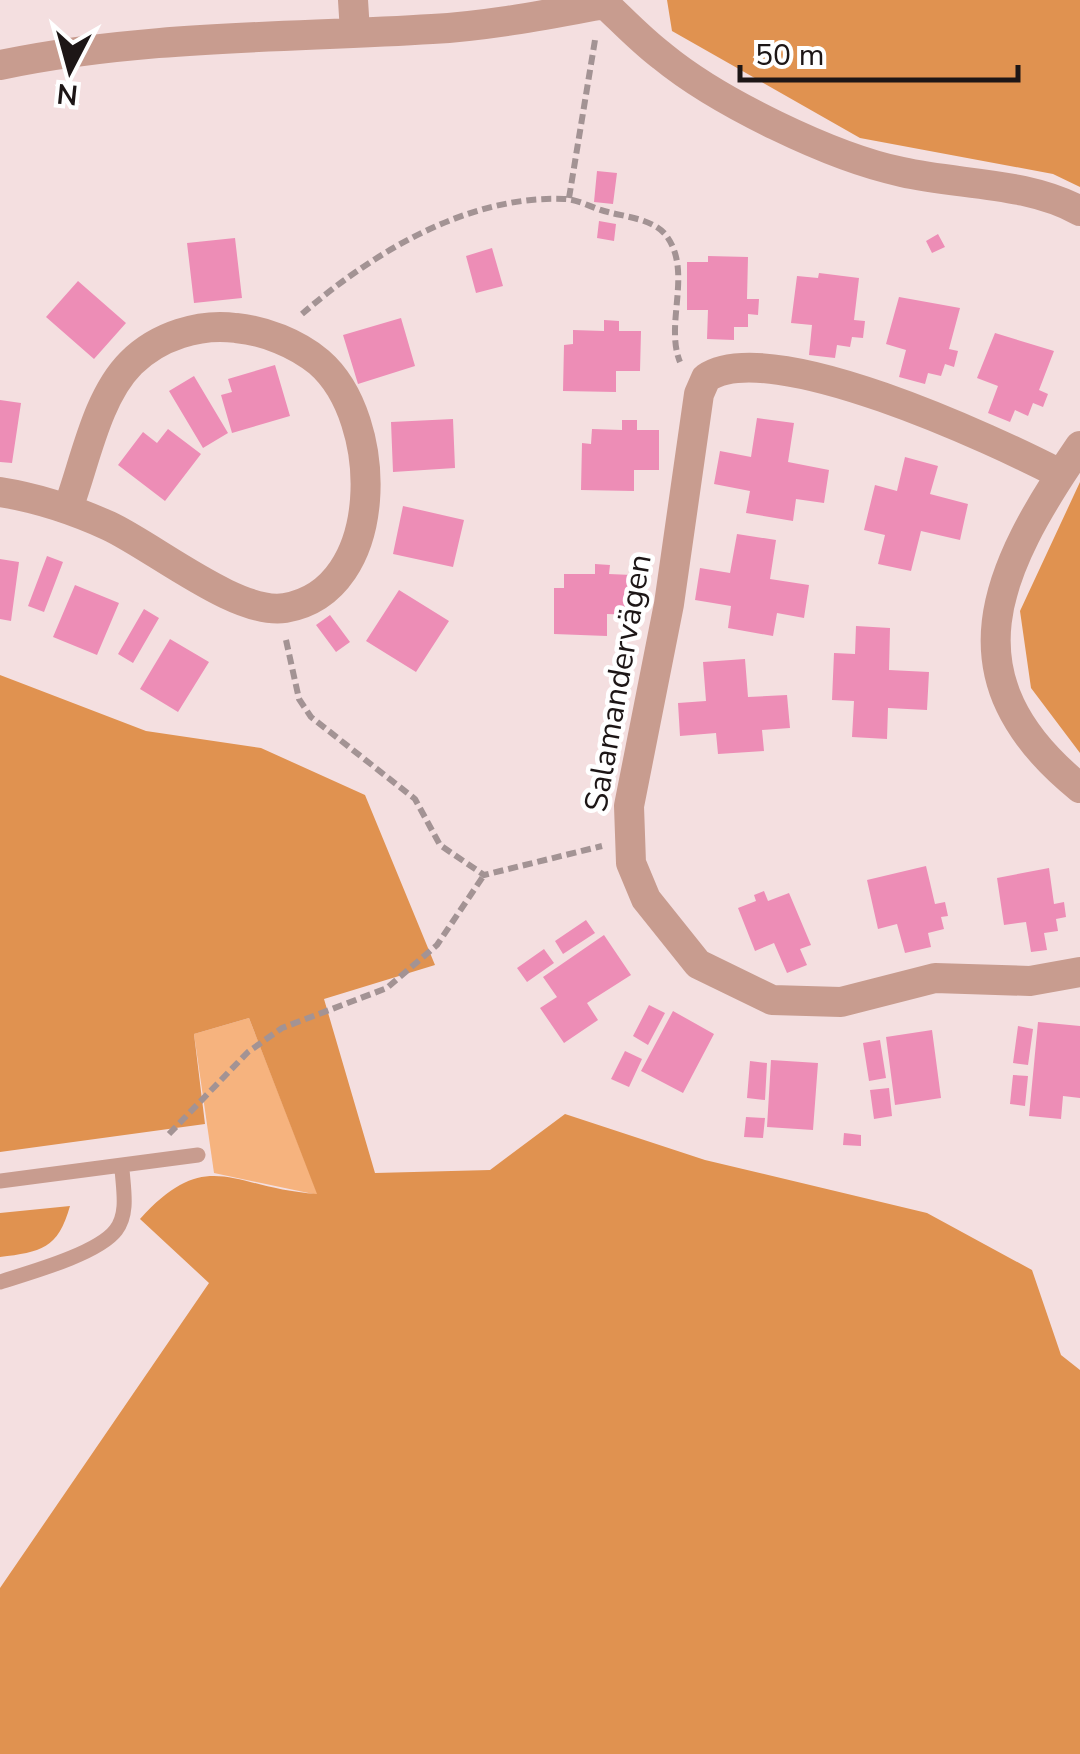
<svg xmlns="http://www.w3.org/2000/svg" width="1080" height="1754" font-family="'Nunito Sans',sans-serif">
  <style>
    .green { fill: #f6b37e }
    .forest { fill: #e09250 }
    .building { fill: #ed8db6 }
    .lines { fill: none; stroke-linecap: round; stroke-linejoin: round }
    .path { stroke: #a39394; stroke-width: 6; stroke-dasharray: 10 5; stroke-linecap: butt }
    .lane { stroke: #c89c8f; stroke-width: 15 }
    .street { stroke: #c89c8f; stroke-width: 30 }
    .labels { text-anchor: middle; dominant-baseline: central; stroke-width: 9; stroke-linejoin: round; paint-order: stroke }
    .street-label { font-size: 32px; fill: #1d1616; stroke: #fff }
  </style>
  <rect width="100%" height="100%" fill="#f4dfe0"/>
  <path class="green" d="M249,1018L318,1195L214,1173L194,1034Z"/>
  <path class="forest" d="M667,0H1080V187L1053,174L860,138L672,31Z
    M1080,482V753L1031,688L1020,611Z
    M0,675L146,731L261,748L365,795L435,965L324,999L375,1173L490,1170L565,1114L705,1160L927,1213L1032,1270L1061,1355L1080,1370V1754H0V1588L209,1283L140,1219C208,1144 233,1189 317,1194L249,1018L194,1034L205,1124L0,1152Z
    M70,1206C58,1249 41,1252 0,1257V1213Z"/>
  <path class="building" d="M597,171L617,173L613,204L594,202Z
    M599,221L616,224L614,241L597,238Z
    M938,234L945,247L932,253L926,241Z
    M235,238L242,298L194,303L187,243Z
    M492,248L503,286L476,293L466,256Z
    M708,256L748,257L747,299H759L758,315L748,314V327H734V340L707,339L708,310H687V262H708Z
    M819,273L859,278L854,320L865,321L863,338L852,337L850,347L837,345L835,358L809,355L812,325L791,323L797,276L818,278Z
    M78,281L126,323L94,359L46,317Z
    M899,297L960,308L949,349L958,351L954,367L945,364L941,376L928,373L925,384L899,377L906,350L886,344Z
    M401,318L415,366L358,384L343,335Z
    M604,320L619,321V331H641L640,371H616V392L563,391L564,345L573,344V330L604,331Z
    M995,333L1054,351L1039,390L1048,394L1043,407L1033,403L1028,416L1015,410L1010,422L988,413L998,386L977,378Z
    M275,365L290,416L232,433L221,395L232,392L228,379Z
    M194,376L228,433L203,448L169,391Z
    M0,400L21,403L12,463L0,462Z
    M757,418L794,423L788,462L829,470L824,503L796,499L793,521L746,513L750,491L714,484L720,451L751,457Z
    M453,419L455,468L393,472L391,422Z
    M622,420H637V430H659V470H634V491L581,490L582,443L591,444L592,429L622,430Z
    M168,429L201,454L165,501L118,465L143,432L157,443Z
    M905,457L938,466L930,494L968,504L960,540L921,531L911,571L878,564L885,535L864,530L875,485L897,491Z
    M403,506L464,520L453,567L393,554Z
    M737,534L776,540L770,579L809,585L804,618L777,613L773,636L728,628L731,606L695,600L700,568L730,573Z
    M47,556L63,562L44,612L28,606Z
    M0,559L19,562L11,621L0,619Z
    M595,564L610,565L609,574L632,575L631,615L607,614V636L554,634V588H564V574H595Z
    M75,585L119,603L97,655L53,637Z
    M399,590L449,621L416,672L366,641Z
    M144,609L159,618L133,663L118,654Z
    M330,615L350,642L336,652L316,625Z
    M856,626L890,628L889,670L929,672L927,710L888,708L887,739L852,737L854,701L832,700L834,653L855,654Z
    M170,639L209,662L178,712L140,689Z
    M745,659L748,697L787,695L790,728L762,730L764,751L718,754L716,733L680,736L678,703L706,701L703,662Z
    M926,866L935,904L945,902L948,916L941,917L944,929L928,933L931,947L905,953L897,924L878,929L867,880Z
    M1049,868L1054,904L1064,902L1066,917L1056,919L1058,931L1044,933L1047,950L1031,952L1026,922L1004,925L997,878Z
    M764,891L768,901L789,893L811,945L800,949L807,965L787,973L774,943L755,951L738,908L756,901L754,895Z
    M586,920L595,933L563,954L555,941Z
    M604,935L631,975L587,1003L598,1020L564,1043L540,1008L557,997L543,977Z
    M544,949L554,963L527,982L517,968Z
    M649,1005L665,1013L648,1045L633,1036Z
    M673,1011L714,1034L683,1093L641,1071Z
    M1038,1022L1080,1026V1098L1063,1096L1061,1119L1029,1116Z
    M1018,1026L1033,1029L1028,1065L1013,1063Z
    M932,1030L941,1098L895,1105L886,1037Z
    M880,1040L886,1078L869,1081L863,1043Z
    M625,1051L642,1059L629,1087L611,1079Z
    M771,1060L818,1063L813,1130L767,1127Z
    M750,1061L767,1063L765,1100L747,1098Z
    M1013,1075L1028,1076L1025,1106L1010,1104Z
    M889,1088L892,1116L874,1119L870,1090Z
    M746,1117L765,1118L763,1138L744,1137Z
    M844,1133L861,1135V1146L843,1145Z"/>
  <g class="lines">
    <path class="path" d="M569,198L595,40
      M302,314C371,254 467,195 564,199C578,199 594,209 608,212C626,217 652,219 665,234C694,270 664,323 680,362
      M286,640L299,699L311,717L415,799L440,845L484,875L602,846
      M169,1134L248,1052L282,1028L387,988L437,945L484,875"/>
    <path class="lane" d="M0,1181L198,1155
      M0,1282C28,1273 98,1254 116,1230C129,1213 123,1188 122,1168"/>
    <path class="street" d="M353,0L355,32
      M0,65C143,35 287,38 432,29C490,26 548,14 605,4C624,22 642,41 662,56C718,102 831,157 902,172C960,185 1027,182 1080,211
      M1080,446C995,570 943,677 1080,788
      M1060,474C996,441 769,334 706,378L699,394L669,604L629,806L631,863L646,899L698,964L772,1000L841,1002L935,978L1030,981L1080,972
      M0,492C38,498 74,510 109,526C154,547 238,616 285,608C387,591 385,419 319,362C296,343 265,331 236,328C200,323 158,336 131,363C96,398 85,463 68,508"/>
  </g>
  <g class="labels">
    <g class="street-label">
      <text transform="translate(618 683) rotate(-80)">Salamandervägen</text>
    </g>
  </g>
  <g transform="translate(70 70) rotate(186)" stroke="#ffffff" stroke-width="8" paint-order="stroke">
  <path d="M0-8L18 38L0 25L-18 38Z" fill="#1d1616"/>
  <text y="-15" font-size="28" font-weight="bold" text-anchor="middle" fill="#1d1616">N</text>
  </g>
  <path d="M740 65v15h278v-15" fill="none" stroke="#1d1616" stroke-width="5"/>
  <text x="755" y="65" font-size="30" fill="#1d1616" stroke="#ffffff" stroke-width="8" paint-order="stroke">50 m</text>
</svg>
